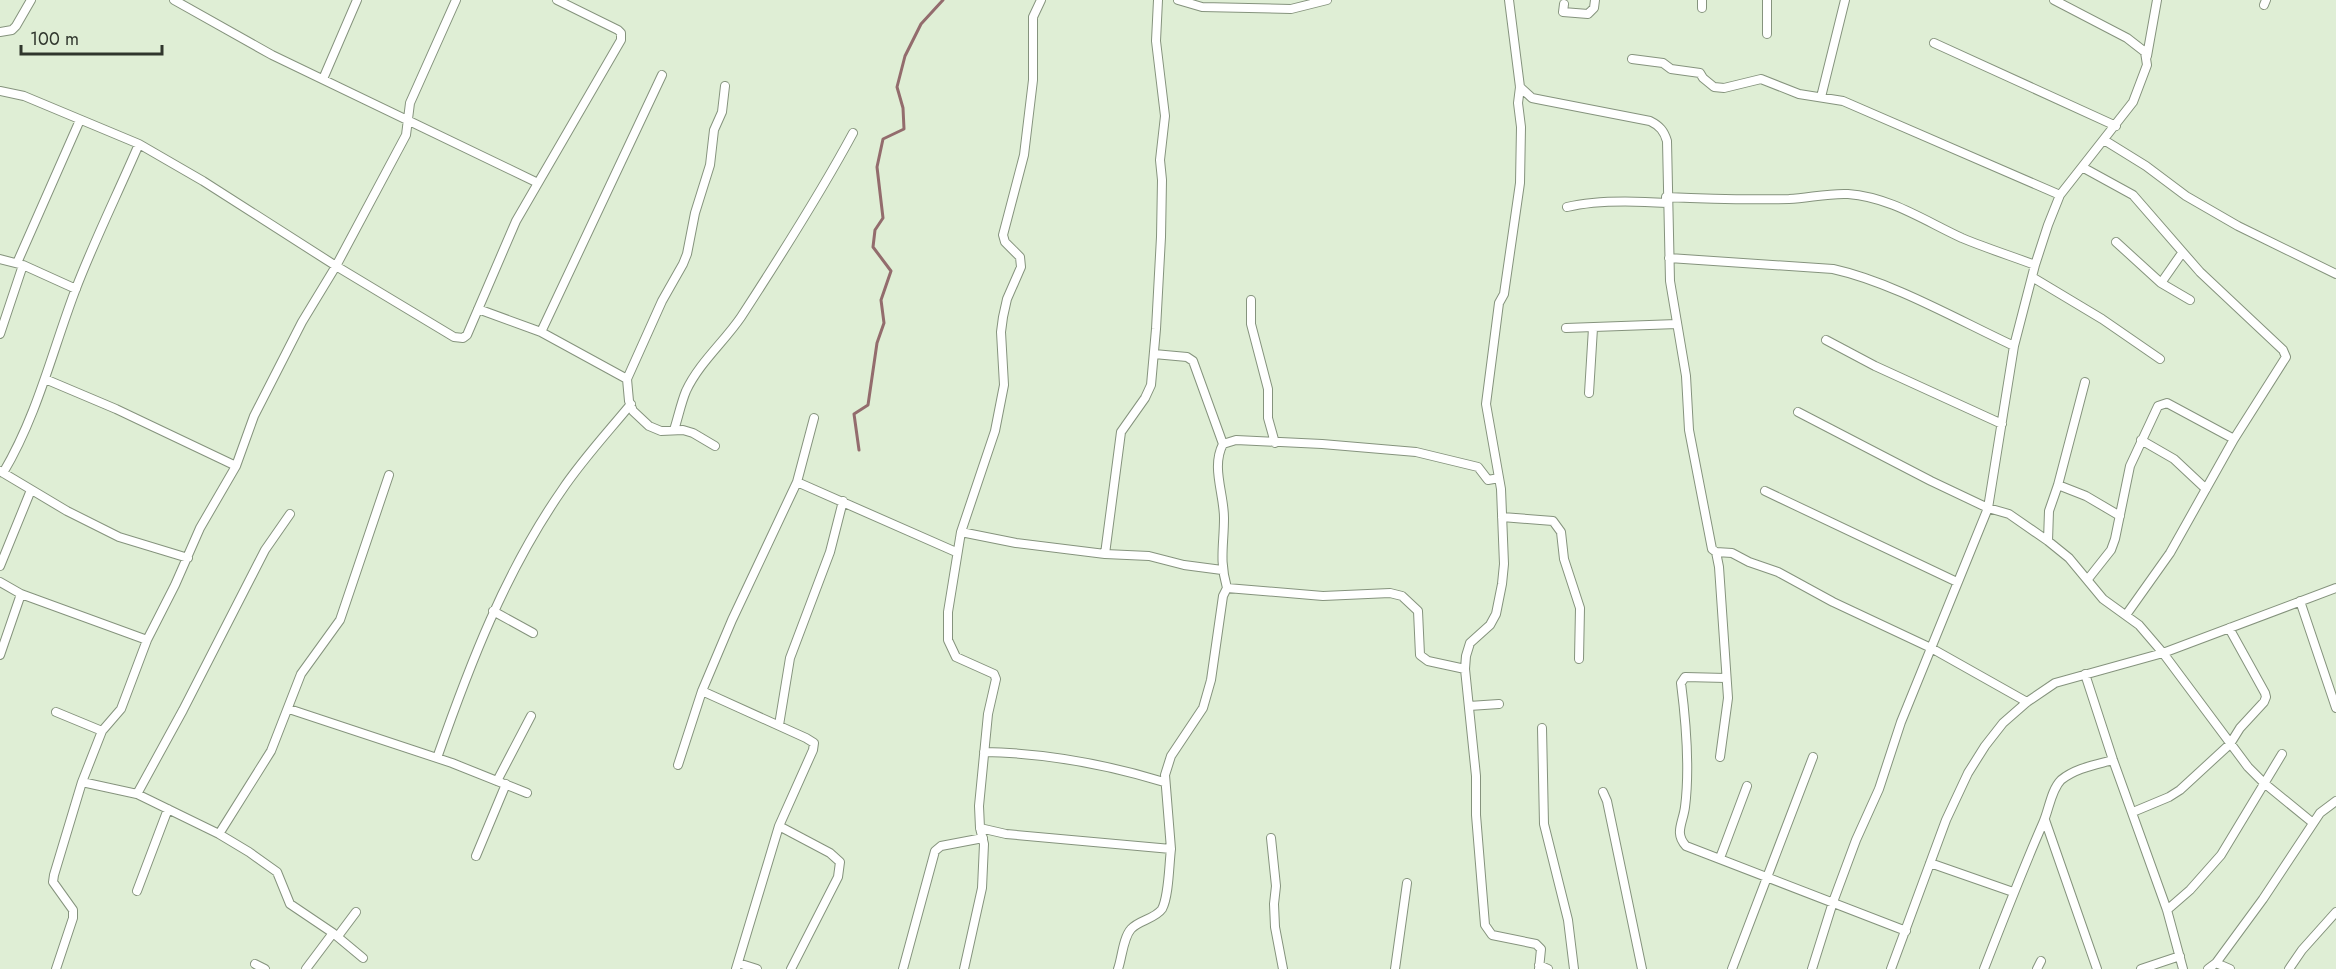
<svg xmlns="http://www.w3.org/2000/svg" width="2336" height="969" font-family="Jost,sans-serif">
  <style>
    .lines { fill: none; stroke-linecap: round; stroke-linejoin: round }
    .stream { stroke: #936c6d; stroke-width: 3 }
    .minor-casing { stroke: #85937d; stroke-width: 10 }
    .minor { stroke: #fff; stroke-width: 8 }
  </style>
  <rect width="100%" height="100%" fill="#dfeed5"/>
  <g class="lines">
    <path class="stream" d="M859,450L854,414L868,405L877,343L884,323L881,300L891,271L873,247L875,230L883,218L877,167L883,139L904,129L903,108L897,87L905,56L921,24L943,0"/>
    <g class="minor-casing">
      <path id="minor" d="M174,0L272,55L538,183
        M1178,0L1202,7L1291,9L1327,0
        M1509,0L1520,87L1518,103L1521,127L1520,183L1504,294L1499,303L1486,404L1501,489L1504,564L1502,584L1496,614L1490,625L1470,643L1466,656L1465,669L1476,776V815L1485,925L1492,935L1536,944L1541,949L1539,969
        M1702,0V8
        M1767,0V34
        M1564,4L1563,12L1588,14L1594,8L1595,0
        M2264,5L2266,0
        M0,32L12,30L16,26L31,0
        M1934,43L2116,126
        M2147,56L2157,0
        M1632,59L1663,63L1671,69L1700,73L1703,78L1714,87L1724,88L1761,79L1799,94L1843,101L2060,195
        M323,79L357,0
        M1520,87L1532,98L1542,100L1650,121C1660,126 1664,131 1667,141L1670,281L1686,376L1689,430L1712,549L1716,552L1719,567L1728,698L1720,757
        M0,91L24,96L139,144L203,181L336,266L454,337L463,338L467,335L516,221L621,40V33L618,30L557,0
        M1821,97L1845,0
        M2104,140L2146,166L2186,196L2238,226L2336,274
        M2082,167L2133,195L2200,272L2283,350L2286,357L2234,439L2170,553L2126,615
        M1666,197C1708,199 1748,200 1789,199C1809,198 1828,193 1848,194C1890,197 1925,221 1962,238C1986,248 2011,256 2035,265
        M1567,207C1595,200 1638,201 1667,203
        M2116,242L2161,283L2190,300
        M1669,258L1833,269C1892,282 1958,320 2014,346
        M0,259L23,265L76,289
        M17,263L80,120
        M2032,277L2102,319L2160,359
        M2161,283L2182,253
        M1251,300V324L1268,389V418L1275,443
        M478,309L541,332L627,379L629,401L633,411L649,426L661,431L683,430L693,433L715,446
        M1566,328L1677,324
        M541,332L662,75
        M0,334L23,265
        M1826,340L1875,366L2002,424
        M1154,354L1187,357L1193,361L1223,444
        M45,379L116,409L236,466
        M627,379L662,301L683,264L687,254L695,213L710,165L714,130L722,112L725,86
        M1589,393L1593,328
        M1798,412L1931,481L1988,508L2009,514L2048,541L2069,558L2103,599L2139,625L2163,653L2248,767L2264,783L2313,823
        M674,430C678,418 681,403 686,391C699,363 724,342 741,317C780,257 819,196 853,133
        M2141,440L2174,459L2206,489
        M0,471L67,511L119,537L188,558
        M3,473C37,416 52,352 75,291C94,241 118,193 139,144
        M797,482L956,552
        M2058,485L2086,496L2120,516
        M1765,491L1957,582
        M1502,517L1553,521L1561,532L1564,559L1580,608L1579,659
        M961,532L1016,543L1105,554L1149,556L1184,565L1222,570
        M2048,541L2049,511L2058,485L2085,382
        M1716,552L1732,553L1749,562L1778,572L1833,602L1931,648L2027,702
        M1105,554L1121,432L1145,398L1151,385L1156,329L1161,237L1162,180L1160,160L1165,116L1156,41L1158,0
        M0,566L31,490
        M2088,579L2111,550L2115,539L2130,466L2158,406L2167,403L2234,439
        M0,582L21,594L147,640
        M1227,588C1219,560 1224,545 1224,518C1224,493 1211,467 1223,444L1236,440L1322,444L1416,452L1478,467L1488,480L1499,478
        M2300,601L2336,708
        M493,611L533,633
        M0,655L21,594
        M2085,674L2113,760L2167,910L2183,969
        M1726,678L1685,677L1681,683C1686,722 1690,768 1685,807C1683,823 1674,833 1686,846L1906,931
        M702,691L806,738L814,743L813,750L779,826L736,969
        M1469,706L1499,704
        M289,709L452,763L527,793
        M56,712L102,731
        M779,725L790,658L830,552L843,501
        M1542,728L1544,824L1568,920L1574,969
        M984,752C1046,753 1105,764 1164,782
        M437,758C470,664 505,572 562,490C582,460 608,432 631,404
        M678,765L702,691L732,620L797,482L814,418
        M497,781L531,716
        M82,782L137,794L219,834L249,852L277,872L290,904L333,933L306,969
        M1603,792L1607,801L1642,969
        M137,794L183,710L265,550L290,514
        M2133,812L2169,797L2180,790L2230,744L2240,728L2264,702L2266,697L2265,693L2229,628
        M2045,820L2097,969
        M779,826L830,853L840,862L838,877L791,969
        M980,828L1006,834L1171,849L1165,775L1171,756L1203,708L1211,680L1223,596L1227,588L1323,596L1390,593L1402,596L1418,611L1420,655L1428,661L1465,669
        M219,834L271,751L301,674L340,620L389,475
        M1271,838L1276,886L1274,904L1275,927L1283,969
        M476,856L506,784
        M1720,858L1747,786
        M1930,863L2013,892
        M137,891L168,809
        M2167,910L2190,890L2221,855L2282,754
        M333,933L363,958
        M338,936L356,912
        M738,963L757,969
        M2216,963L2230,969
        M255,964L265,969
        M1539,965L1548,969
        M56,969L73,918V910L53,882L54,875L82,782L102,731L121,709L147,640L175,585L200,528L236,466L254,416L302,322L336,266L406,135L410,103L456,0
        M903,969L935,851L941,846L983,838
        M964,969L982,888L984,844L980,828L979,806L988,714L996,679L994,674L956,657L948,640V612L961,532L995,431L1004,385L1001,332L1003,317L1007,299L1021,267L1020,257L1005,242L1003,235L1024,155L1033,80V17L1041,0
        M1118,969C1122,958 1123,938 1131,929C1139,920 1155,919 1162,909C1169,896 1169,864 1171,849
        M1395,969L1407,883
        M1732,969L1813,757
        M1812,969L1833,902L1856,840L1879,789L1901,722L1988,508L2014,346L2035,265L2048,225L2060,195L2133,102L2147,65L2145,52L2127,38L2054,0
        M1891,969L1946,820L1968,773L1985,746L2003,723L2027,702L2055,683L2163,653L2336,588
        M1984,969C2003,920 2022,871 2043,823C2049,810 2051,790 2061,780C2076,768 2095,765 2113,760
        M2037,969L2041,961
        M2141,969L2180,956
        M2208,969L2216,963L2263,899L2320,813L2336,801
        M2289,969L2302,950L2336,912"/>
    </g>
    <use href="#minor" class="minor"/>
  </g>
  <path d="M21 45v9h141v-9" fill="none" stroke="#30362d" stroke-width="3"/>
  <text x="30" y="45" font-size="18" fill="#30362d" stroke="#dfeed5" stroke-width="4.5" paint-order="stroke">100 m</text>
</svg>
